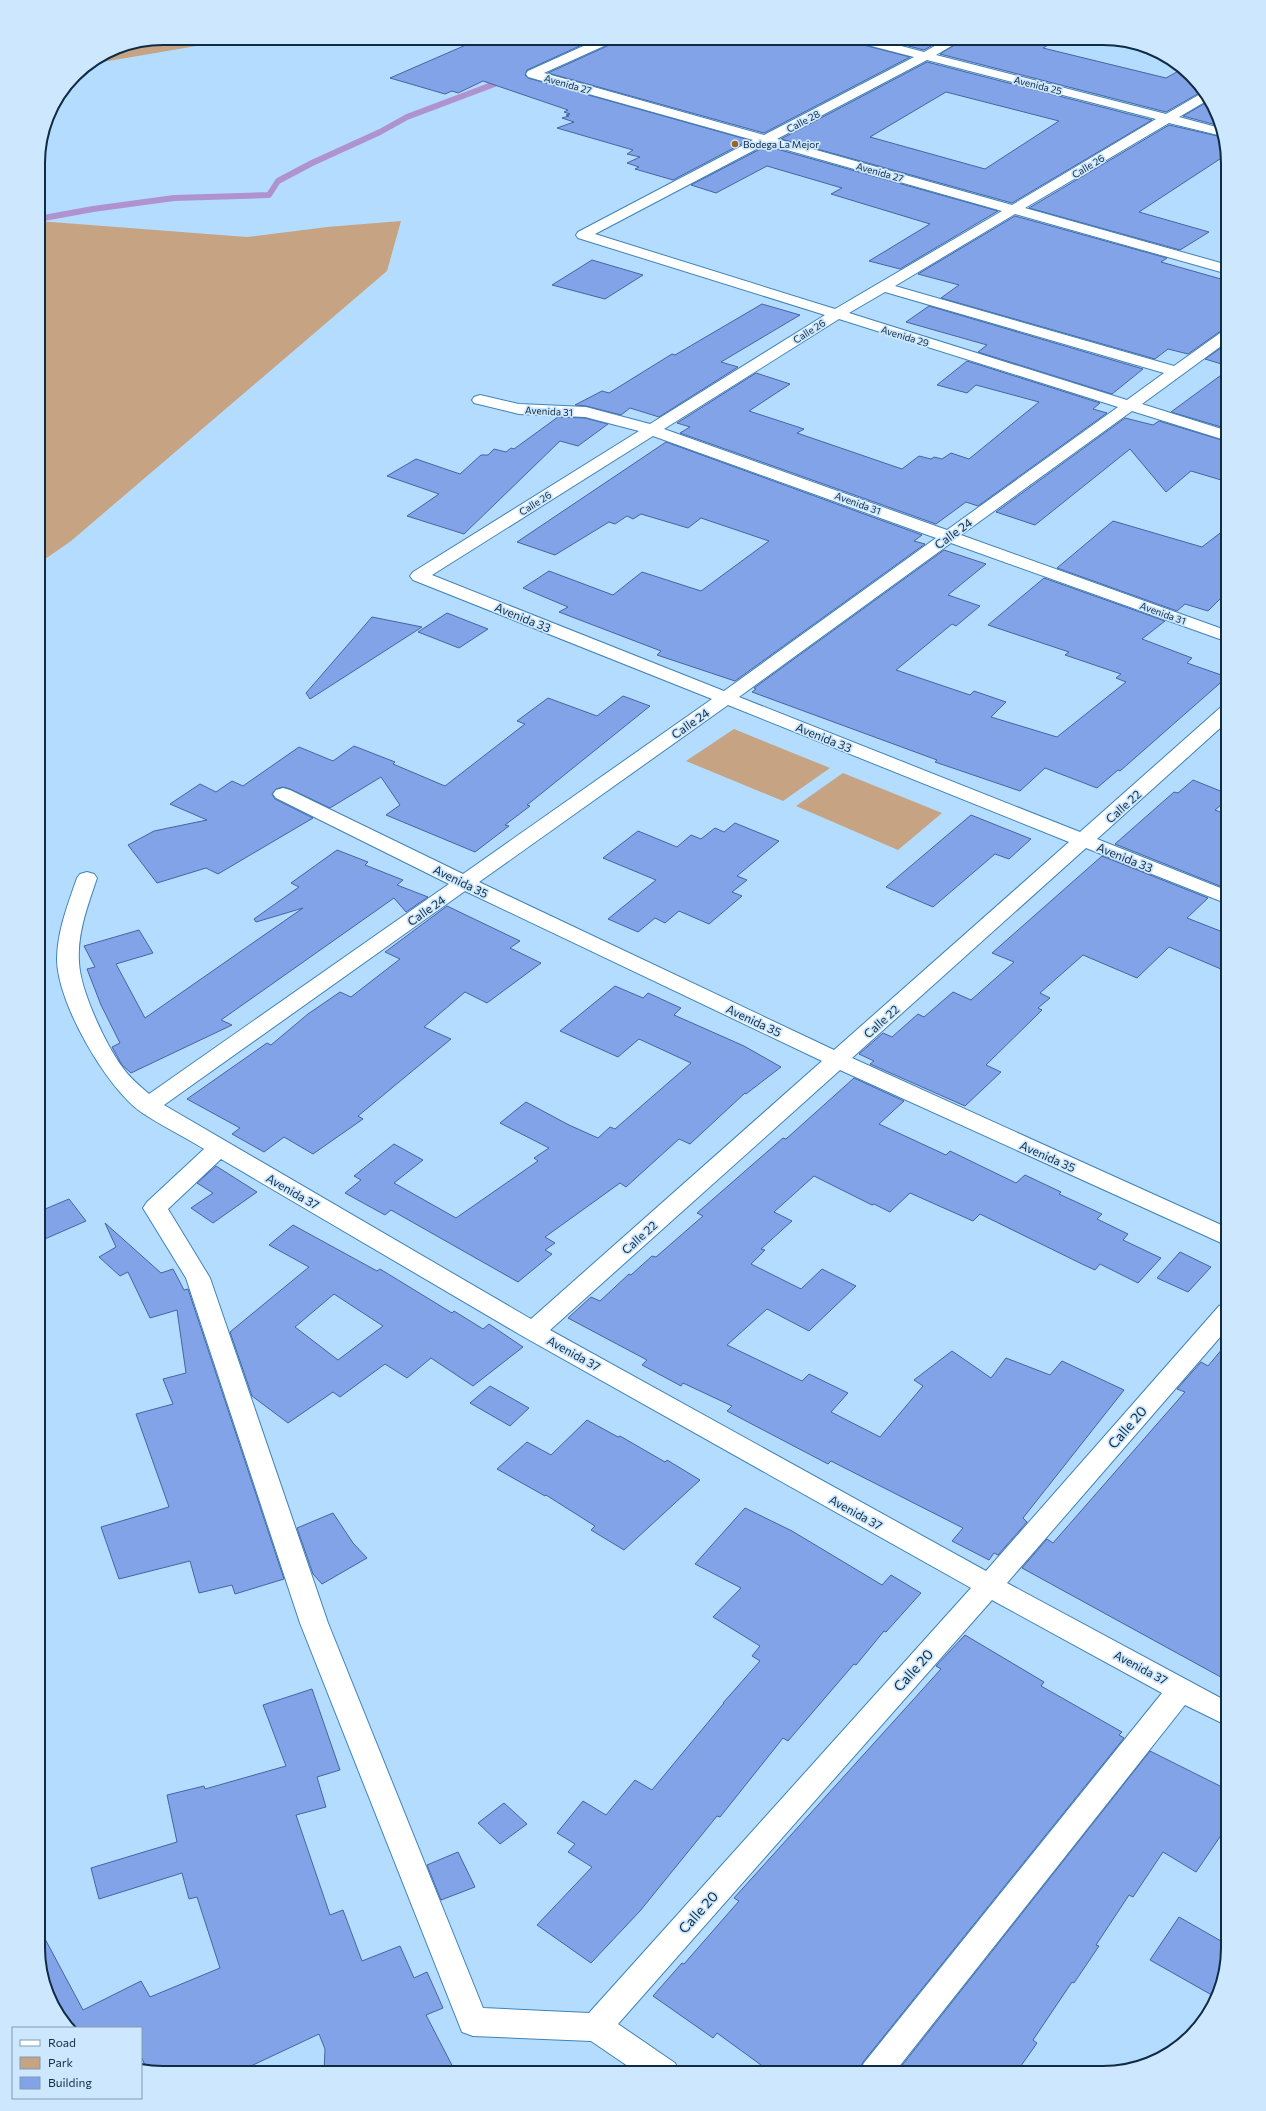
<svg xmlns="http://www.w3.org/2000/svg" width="1266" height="2111" font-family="Commissioner,sans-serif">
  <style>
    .green { fill: #c6a383 }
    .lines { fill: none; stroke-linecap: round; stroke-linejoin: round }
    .stream { stroke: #af93d1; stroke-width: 6 }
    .building { fill: #83a3e8; stroke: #4763a3; fill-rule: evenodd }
    .minor-casing { stroke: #3e83b8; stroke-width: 2 }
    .minor { fill: #fff; fill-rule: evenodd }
    .poi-dot { fill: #9e6423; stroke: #cde7ff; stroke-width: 1.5 }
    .labels { text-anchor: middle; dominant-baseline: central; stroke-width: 3.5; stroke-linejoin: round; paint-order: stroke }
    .far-street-label { font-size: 10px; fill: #0f2c42; stroke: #cde7ff }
    .far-poi-label { font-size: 10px; fill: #0f2c42; stroke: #cde7ff; text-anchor: start }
    .street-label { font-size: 12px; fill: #0f2c42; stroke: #cde7ff }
    .near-street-label { font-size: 14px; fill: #0f2c42; stroke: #cde7ff }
    .rim { fill: none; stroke: #0f2c42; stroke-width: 2 }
  </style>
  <rect width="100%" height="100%" fill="#b4dcff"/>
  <path class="green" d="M163,38H216L208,44L91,64L115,47Z
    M38,221L247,237L327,227L401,221L387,271L71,541L38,564Z
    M734,729L830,768L783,801L686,761Z
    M843,773L942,813L898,850L796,806Z"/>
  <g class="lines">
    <path class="stream" d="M38,219L93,209L174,198L269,195L278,181L312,163L380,132L407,117L505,80"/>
  </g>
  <path class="building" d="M482,38H597L527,70L525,75L528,78L749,140L673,180L635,169L639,167L627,163L640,157L627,154L633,150L557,128L574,122L562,118L569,116L566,115L570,114L564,112L568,110L483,81L458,93L452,91L445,94L390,78Z
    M618,38H849L852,42L910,57L764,133L548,73L616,42Z
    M878,38H946L924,50Z
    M966,38H1060L1043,48L1166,78L1182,69L1201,92L1166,112L940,54Z
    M927,62L1152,120L1012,203L781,139ZM946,92L1059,121L985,169L870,137Z
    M1209,101L1215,108L1220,126L1183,116Z
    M1169,125L1222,137L1226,155L1139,212L1209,232L1180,250L1029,208Z
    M766,146L998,211L900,269L869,261L930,224L831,194L842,188L767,166L716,193L691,185Z
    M1015,216L1167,258L1161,262L1228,281V328L1222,330L1188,354L1168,349L1155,359L941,298L959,285L918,274Z
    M592,260L643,275L605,299L552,285Z
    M762,304L800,315L721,362L738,367L659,417L630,408L621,415L586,406L575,405L602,391L609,393L672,354L675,355Z
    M929,306L1143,369L1112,394L978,352L987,345L906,322Z
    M1228,343V366L1205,359Z
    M967,361L1100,403L1093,409L1107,413L978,506L966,502L936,524L680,433L690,427L677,423L756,373L790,384L749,411L804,429L797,433L902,469L919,456L931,459L934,457L942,459L951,453L969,459L1039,402L976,385L967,393L937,385Z
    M1228,370V429L1171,412Z
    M558,417L585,418L608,424L578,446L560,441L464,534L407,516L439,494L387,476L416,459L460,474L481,455H488L494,449L506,452L511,448L514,449Z
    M1125,418L1153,425L1159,421L1228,442V482L1191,471L1166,492L1130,449L1035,525L996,512Z
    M666,442L922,535L914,541L925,544L735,681L657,655L661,651L559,612L568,607L523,588L549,571L613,595L642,572L701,591L769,541L701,518L688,528L641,514L633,519L627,516L615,524L609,522L555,555L517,542Z
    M1113,521L1202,547L1228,527V591L1208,611L1185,604L1177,611L1057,568Z
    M944,550L986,564L948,595L980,606L956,626L952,624L896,670L970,695L974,691L1006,702L991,717L1057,737L1126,682L1116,678L1121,674L1065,655L1069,652L988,625L1044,578L1165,621L1142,639L1192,658L1187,663L1227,677L1120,771L1118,770L1097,788L1045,768L1020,791L935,762L937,760L752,692L756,689L754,688Z
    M447,613L488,629L459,648L418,632Z
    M372,617L422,627L310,699L306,693Z
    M623,696L650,706L527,805L530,806L505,825L509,826L475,852L386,815L400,805L381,777L330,808L290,789L283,787L276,789L272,794L275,799L313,818L218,874L206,868L157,883L128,845L154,831L207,820L170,804L200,784L216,792L232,781L243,786L299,747L333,761L354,746L395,762L393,764L445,786L525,724L517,721L548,698L597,716Z
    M1193,780L1228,794V799L1215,810L1228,815V879L1220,886L1115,844L1174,792L1178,793Z
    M971,815L1031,839L1009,859L995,854L933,907L886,887Z
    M735,823L779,841L737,876L747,880L732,892L742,896L709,924L679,911L665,923L655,918L638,932L608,919L656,880L603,858L638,831L677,847L691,835L701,839L715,828L724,832Z
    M337,850L368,862L365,865L403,880L397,885L428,897L406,912L394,898L221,1020L232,1025L131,1073L122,1065L112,1047L120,1043L101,1005L87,969L95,967L84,946L139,930L153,953L116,964L145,1018L303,908L256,922L254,919L299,887L291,883Z
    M1102,856L1208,898L1187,918L1228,934V972L1169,947L1137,978L1083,955L1040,993L1050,998L1038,1008L1042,1010L986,1065L1001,1072L965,1106L870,1064L874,1061L859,1054L883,1033L892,1037L918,1014L924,1017L953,992L971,1000L1014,962L992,953Z
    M447,906L520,941L510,948L541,963L487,1003L465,992L424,1027L451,1039L358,1116L363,1119L313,1154L284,1137L264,1152L232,1134L240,1128L187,1099L267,1043L271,1045L308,1014L340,992L351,997L400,959L385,952Z
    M615,986L643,998L648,993L681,1008L674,1015L744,1046L781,1067L746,1094L745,1093L690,1144L679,1139L626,1187L620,1183L545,1237L555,1243L545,1250L552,1254L518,1282L391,1210L385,1215L345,1193L361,1180L354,1176L394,1144L423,1160L394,1183L456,1218L538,1161L534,1158L549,1148L500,1123L526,1102L569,1125L598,1138L610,1127L615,1129L691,1063L639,1039L618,1057L560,1031Z
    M854,1078L904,1101L879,1124L946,1155L950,1151L1016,1183L1025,1175L1061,1192L1059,1194L1102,1214L1097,1219L1128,1234L1123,1240L1161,1258L1138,1283L1100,1264L1095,1270L1084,1265L980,1214L973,1221L910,1193L890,1212L874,1204L872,1205L814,1176L774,1212L792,1221L761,1249L765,1250L751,1264L801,1289L822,1269L856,1286L809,1331L767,1309L727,1345L802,1381L809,1374L848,1393L831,1412L880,1437L923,1386L914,1380L952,1351L991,1378L1006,1358L1050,1375L1062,1361L1124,1390L1023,1518L1027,1522L998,1555L994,1553L989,1560L952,1541L963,1528L831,1461L828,1464L727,1411L732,1406L683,1383L681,1386L642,1365L647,1360L568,1318L591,1297L600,1301L629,1274L631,1275L652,1256L656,1257L703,1216L697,1213L783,1138L786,1139Z
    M216,1166L257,1192L213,1223L191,1208L213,1193L197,1183Z
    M69,1199L86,1221L38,1242V1212Z
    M105,1223L161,1273L173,1269L184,1290L188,1289L284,1579L235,1594L232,1585L199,1593L190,1561L119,1579L101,1527L169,1507L136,1414L173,1404L163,1379L186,1373L177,1310L150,1318L128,1272L120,1276L99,1257L116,1247Z
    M293,1225L377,1271L380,1269L452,1313L454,1311L483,1329L489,1324L523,1347L473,1386L431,1358L407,1378L385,1364L340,1397L333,1392L288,1423L252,1396L230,1332L309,1267L269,1245ZM334,1294L383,1326L338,1360L295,1327Z
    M1180,1252L1211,1267L1188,1292L1157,1278Z
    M1228,1342V1681L1022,1568L1047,1539L1053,1543L1185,1392L1177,1389L1201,1362L1208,1366Z
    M490,1386L529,1408L510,1426L470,1403Z
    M587,1420L618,1437L620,1436L665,1462L667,1460L700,1480L624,1550L591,1530L595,1526L546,1495L545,1496L497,1469L527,1442L551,1455Z
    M745,1508L792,1531L882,1585L891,1575L921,1593L886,1632L884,1631L856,1665L854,1664L788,1741L783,1738L720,1817L717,1816L640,1911L591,1963L537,1925L592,1867L568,1852L575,1844L557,1833L583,1801L606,1815L635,1780L652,1790L724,1703H723L760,1661L752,1656L760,1646L713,1617L741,1588L695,1564Z
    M333,1513L353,1543L367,1558L322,1584L313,1574L297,1528Z
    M965,1635L1044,1682L1041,1686L1122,1732L1119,1735L1124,1738L863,2062L858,2073H772L717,2033L713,2038L653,1996L682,1963L684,1964L739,1901L734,1898L941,1669L936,1666Z
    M312,1689L340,1770L317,1777L326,1807L296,1815L330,1915L343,1910L362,1961L400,1946L414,1978L427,1972L443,2008L426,2015L456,2073H324L325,2049L319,2034L236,2073H155L147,2070L141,2056V2028H72L51,2003L38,1948V1940L44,1937L83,2010L141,1981L150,1997L220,1968L197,1897L189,1899L182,1873L99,1899L91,1868L177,1842L167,1795L204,1786L205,1789L286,1766L263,1705Z
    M1150,1751L1228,1790V1825L1196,1872L1163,1852L1133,1897L1129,1895L1096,1945L1099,1946L1074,1983L1072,1982L1033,2040L1037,2043L1016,2073H896Z
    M504,1803L527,1824L500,1844L478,1823Z
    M458,1852L475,1887L441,1900L427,1865Z
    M1179,1917L1228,1945L1221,1988L1217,1998L1150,1960Z"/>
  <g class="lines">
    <g class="minor-casing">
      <path id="minor" d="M601,38H617L615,41L544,73L764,135L914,57L852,41L850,38H871L924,52L949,38H965L936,55L1166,114L1202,93L1208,100L1179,117L1220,128L1222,136L1169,123L1025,208L1228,265V274L1015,214L895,286L1174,366L1223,331L1228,329V341L1142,404L1228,431V441L1132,411L961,535L1228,631V642L951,543L739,697L1080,832L1221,707L1228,705V721L1097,839L1228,891V904L1086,848L852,1058L1228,1228V1246L840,1070L550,1330L986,1571L1219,1306L1228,1303V1328L1007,1583L1228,1702V1726L1185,1705L894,2073H859L864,2063L1162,1693L992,1600L618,2024L675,2063L680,2073H638L591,2041L473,2036L462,2032L300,1623L186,1278L143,1208L147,1202L204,1149C183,1136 160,1125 141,1112C106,1087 58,1004 57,960C57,932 68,904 77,878L80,874L87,872L94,874L97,878C88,905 77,933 79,962C80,990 106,1046 123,1068C130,1078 140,1086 149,1094L449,884L276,798L273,794L276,790L283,788L290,790L463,874L712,699L413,580L410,576L413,572L639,431L585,417L519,414L474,403L472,400L474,397L480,395L519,404L586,407L650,424L825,315L578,238L576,235L578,232L753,140L528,77L526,74L528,71ZM927,60L1156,119L1012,205L777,139ZM766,144L1002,211L835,309L595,234ZM885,292L1164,373L1127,400L849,313ZM839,319L1118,407L947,530L664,429ZM653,436L936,538L724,691L432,575ZM728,705L1069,842L834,1050L479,882ZM465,891L822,1061L531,1319L164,1105ZM221,1159L524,1337L971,1588L589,2013L483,2008L328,1623L210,1278L168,1209Z"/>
    </g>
    <use href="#minor" class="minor"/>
  </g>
  <circle class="poi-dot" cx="735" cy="144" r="4"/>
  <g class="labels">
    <g class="far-street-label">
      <text transform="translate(568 84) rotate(16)">Avenida 27</text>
      <text transform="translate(1038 85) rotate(14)">Avenida 25</text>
      <text transform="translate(803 121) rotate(-28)">Calle 28</text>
      <text transform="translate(1088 166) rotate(-31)">Calle 26</text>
      <text transform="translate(880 172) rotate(16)">Avenida 27</text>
      <text transform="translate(809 331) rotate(-32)">Calle 26</text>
      <text transform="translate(905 336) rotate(17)">Avenida 29</text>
      <text transform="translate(549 411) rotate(3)">Avenida 31</text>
      <text transform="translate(535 503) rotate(-32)">Calle 26</text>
      <text transform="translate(858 503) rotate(20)">Avenida 31</text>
      <text transform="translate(1163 613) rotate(20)">Avenida 31</text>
    </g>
    <g class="far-poi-label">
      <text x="743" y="144">Bodega La Mejor</text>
    </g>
    <g class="street-label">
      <text transform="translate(953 533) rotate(-36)">Calle 24</text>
      <text transform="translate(523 617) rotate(22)">Avenida 33</text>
      <text transform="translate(690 723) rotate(-35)">Calle 24</text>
      <text transform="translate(824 737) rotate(22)">Avenida 33</text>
      <text transform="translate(1123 806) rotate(-42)">Calle 22</text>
      <text transform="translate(1125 857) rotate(22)">Avenida 33</text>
      <text transform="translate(461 881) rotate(26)">Avenida 35</text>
      <text transform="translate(426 910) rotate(-35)">Calle 24</text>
      <text transform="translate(754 1020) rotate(25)">Avenida 35</text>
      <text transform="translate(881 1021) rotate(-42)">Calle 22</text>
      <text transform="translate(1048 1156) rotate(24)">Avenida 35</text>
      <text transform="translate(293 1191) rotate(30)">Avenida 37</text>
      <text transform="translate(639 1237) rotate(-42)">Calle 22</text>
      <text transform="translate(574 1353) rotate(29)">Avenida 37</text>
      <text transform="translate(856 1512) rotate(29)">Avenida 37</text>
      <text transform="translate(1141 1667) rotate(28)">Avenida 37</text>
    </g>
    <g class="near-street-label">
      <text transform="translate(1127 1427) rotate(-49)">Calle 20</text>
      <text transform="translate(913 1670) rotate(-48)">Calle 20</text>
      <text transform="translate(698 1912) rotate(-48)">Calle 20</text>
    </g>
  </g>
  <path d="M0 0H1266V2111H0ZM163 45H1103A118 118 0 0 1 1221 163V1948A118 118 0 0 1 1103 2066H163A118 118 0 0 1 45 1948V163A118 118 0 0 1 163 45Z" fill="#cde7ff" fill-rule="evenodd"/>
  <path class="rim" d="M163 45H1103A118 118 0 0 1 1221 163V1948A118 118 0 0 1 1103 2066H163A118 118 0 0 1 45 1948V163A118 118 0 0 1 163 45Z"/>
  <rect x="12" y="2027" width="130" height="72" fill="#cde7ff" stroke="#819cb3"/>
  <rect x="20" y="2040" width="20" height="6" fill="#ffffff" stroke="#819cb3"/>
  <text x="48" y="2047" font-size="12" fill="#0f2c42">Road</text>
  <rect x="20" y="2057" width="20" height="12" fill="#c6a383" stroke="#819cb3"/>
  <text x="48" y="2067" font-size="12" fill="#0f2c42">Park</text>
  <rect x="20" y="2077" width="20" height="12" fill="#83a3e8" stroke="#819cb3"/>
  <text x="48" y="2087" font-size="12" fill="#0f2c42">Building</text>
</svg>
